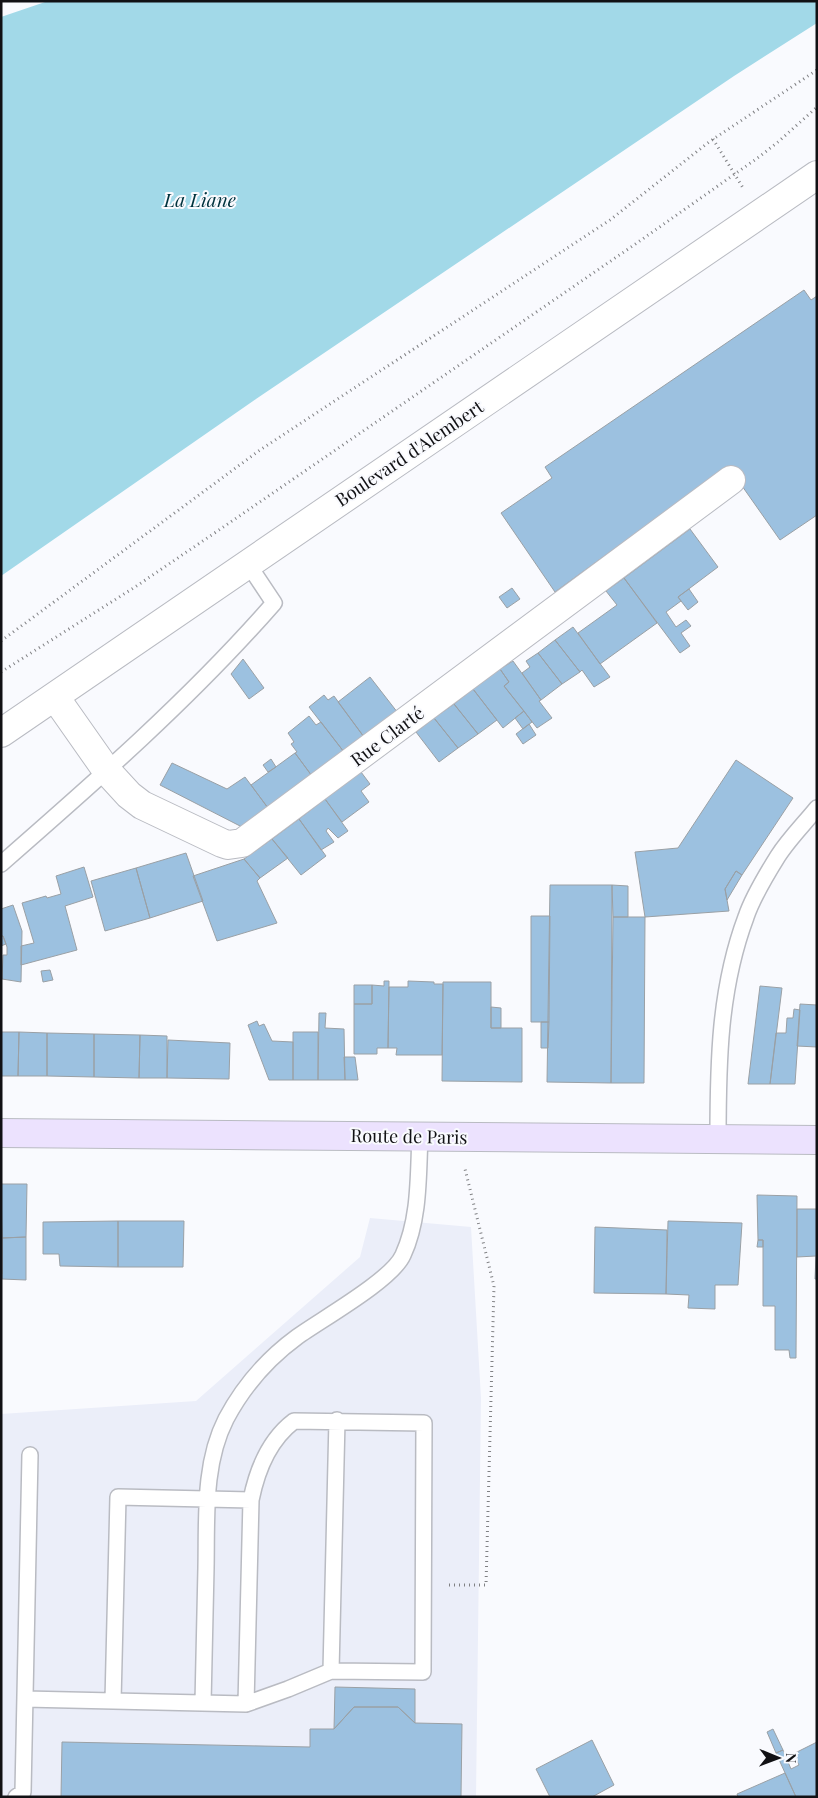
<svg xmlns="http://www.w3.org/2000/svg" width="818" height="1798" font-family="'Playfair Display',serif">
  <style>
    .built { fill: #ebeef9 }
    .water { fill: #a2d9e8 }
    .building { fill: #9cc1e0; stroke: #9aa0a5 }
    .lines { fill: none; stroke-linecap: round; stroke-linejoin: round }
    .service-casing { stroke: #b9bbc2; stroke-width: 18 }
    .minor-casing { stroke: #b9bbc2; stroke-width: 30 }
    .tertiary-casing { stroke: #b9bbc2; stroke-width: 30 }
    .secondary-casing { stroke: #b9bbc2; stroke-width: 30 }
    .path { stroke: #808184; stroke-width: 3; stroke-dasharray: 1 4; stroke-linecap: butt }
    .service { stroke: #fff; stroke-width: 15 }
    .minor { stroke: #fff; stroke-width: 28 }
    .tertiary { stroke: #fff; stroke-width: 28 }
    .secondary { stroke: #ece2fe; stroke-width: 28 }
    .labels { text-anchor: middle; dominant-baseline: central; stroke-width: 4; stroke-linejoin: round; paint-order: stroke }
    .street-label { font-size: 18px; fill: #111114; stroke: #f9fafe }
    .water-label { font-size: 19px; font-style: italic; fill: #00333e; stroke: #f9fafe }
  </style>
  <rect width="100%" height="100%" fill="#f9fafe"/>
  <path class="built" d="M370,1218L471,1227L481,1398L476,1797H1V1414L196,1401L360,1257Z"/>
  <path class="water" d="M48,1H817V23L734,76L256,399L1,576V17Z"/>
  <path class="building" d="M804,290L811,300L817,296V515L780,540L728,466L555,592L501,513L552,478L545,467Z
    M690,529L718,567L678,597L681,601L666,612L676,627L686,620L691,626L681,633L690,646L680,653L624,578Z
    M624,578L657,623L600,664L578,633L617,605L606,591Z
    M512,588L520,599L507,608L499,597Z
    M689,589L698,602L688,610L678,597Z
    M573,627L610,677L594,687L582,670L580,672L555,640Z
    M555,640L580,672L562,684L538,653Z
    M538,653L562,684L541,700L522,673L530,667L526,661Z
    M243,659L264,688L249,699L231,674Z
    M513,661L541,700L539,701L552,718L537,728L504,686L509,682L500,669Z
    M500,669L509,682L504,686L524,711L503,728L473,689Z
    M370,677L398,713L364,737L338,702Z
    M473,689L497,720L478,734L454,704Z
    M324,695L328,700L334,696L364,737L344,752L309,707Z
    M454,704L478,734L458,748L434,718Z
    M524,711L532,722L523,729L515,718Z
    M309,716L316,725L321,722L344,752L312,776L295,753L297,752L291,744L294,742L288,733Z
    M434,718L458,748L439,762L416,732Z
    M529,724L536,735L523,744L516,734Z
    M295,753L312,776L268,808L251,785Z
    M271,759L276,767L268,772L263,765Z
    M736,760L793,798L742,875L736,871L725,889L729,911L645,917L635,852L678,848Z
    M172,763L227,789L245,777L268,808L242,827L160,785Z
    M361,772L370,784L361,791L369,802L342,822L325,799Z
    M325,799L348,831L338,838L328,828L326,831L334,842L321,850L299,819Z
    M299,819L326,856L301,875L272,839Z
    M272,839L288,858L260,878L244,859Z
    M186,853L203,901L150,918L136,868Z
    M244,859L260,878L257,881L277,923L217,941L193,876Z
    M84,867L93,897L65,906L77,950L21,965V946L34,943L22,903L46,896L47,898L61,894L56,876Z
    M136,868L150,918L105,931L91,881Z
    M736,871L742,875L727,900L725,889Z
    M550,885H612L611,1083L547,1082Z
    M612,885L628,886V917H613Z
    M13,905L22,931L21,982L2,979L3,955H7V947L3,936H1V909Z
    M531,916H550L549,1022H531Z
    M613,917H645L644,1083H611Z
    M1,936H3L6,944L1,946Z
    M50,970L53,980L43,982L41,971Z
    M384,981H389L388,1048H377V1054H354V1004H372V985L384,986Z
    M408,981L434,982V984H443L442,1055H396L397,1048H388L389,987H408Z
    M443,982H491V1028H522V1082L442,1081Z
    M354,985H372V1004H354Z
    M760,986L782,988L770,1084H748Z
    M800,1004L817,1005V1047L797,1046Z
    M491,1007L501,1008V1028H491Z
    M794,1009L800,1010L795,1084H770L776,1033H786L787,1018H793Z
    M319,1013H326L325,1028L344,1029L345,1080H318Z
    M257,1021L259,1026L264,1024L272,1041L293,1042V1080H269L248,1025Z
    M541,1022H549L548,1048H541Z
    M1,1032H19L18,1076H1Z
    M19,1032L47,1033V1076H18Z
    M293,1032H318V1080H293Z
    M47,1033L94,1034V1077L47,1076Z
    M94,1034L140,1035L139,1078L94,1077Z
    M140,1035L167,1036V1078H139Z
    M168,1040L230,1043L229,1079L167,1078Z
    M344,1057H355L358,1080H345Z
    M1,1184H27L26,1237L2,1238Z
    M757,1195L797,1196L796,1358H790L789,1350H775V1306H763V1240H758Z
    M1,1206L2,1238V1274H1Z
    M797,1209H817V1279H815L816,1256L797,1257Z
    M118,1221H184L183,1267H118Z
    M118,1221V1267L60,1266L59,1254H43V1222Z
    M668,1221L742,1223L738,1285H715V1309L688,1308L689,1295L666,1294Z
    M595,1227L667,1230L666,1294L594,1293Z
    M26,1237V1280L2,1279V1238Z
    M758,1240H763V1247H757Z
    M335,1687L415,1689V1723L398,1707H354L334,1729Z
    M354,1707H398L415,1723L462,1724L461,1797H61L62,1742L310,1747V1729H334Z
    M773,1729L783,1750L776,1753L767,1732Z
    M592,1740L614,1785L592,1797H550L536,1769Z
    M817,1742V1797H796L776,1753L783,1750L791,1769L799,1765L793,1754Z
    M785,1773L796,1797H738L737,1794Z"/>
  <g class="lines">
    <g class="service-casing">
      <path id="service" d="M1,864C96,781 191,698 274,603L248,564
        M718,1139C718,1063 719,989 746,917C752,899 768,872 778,856C789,839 804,824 817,808
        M331,1671L337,1420
        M25,1699L246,1704L288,1689L331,1671L423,1672L424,1423L294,1421C269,1440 257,1470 251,1500
        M113,1701L118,1497L251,1500L246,1704
        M203,1703C204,1658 205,1613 206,1568C207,1518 203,1464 226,1419C243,1387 267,1359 297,1337C322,1319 392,1280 403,1255C420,1218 418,1175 420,1136
        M16,1797L23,1792L30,1455"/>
    </g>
    <g class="minor-casing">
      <path id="minor" d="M55,697L107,771L129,795L142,805L222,843L228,845L242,843L731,480"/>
    </g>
    <g class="tertiary-casing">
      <path id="tertiary" d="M1,733L817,175"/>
    </g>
    <g class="secondary-casing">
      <path id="secondary" d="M1,1133L817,1140"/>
    </g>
    <path class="path" d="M713,139L743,188
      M1,641L260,450L610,220L709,142L817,70
      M1,672L135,587L219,530L634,245L759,157L778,142L817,107
      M449,1585H486L494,1286L465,1169"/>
    <use href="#service" class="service"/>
    <use href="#minor" class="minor"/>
    <use href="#tertiary" class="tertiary"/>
    <use href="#secondary" class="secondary"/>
  </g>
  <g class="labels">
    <g class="street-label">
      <text transform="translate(409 453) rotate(-34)">Boulevard d'Alembert</text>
      <text transform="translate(387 736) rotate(-37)">Rue Clarté</text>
      <text transform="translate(409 1136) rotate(1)">Route de Paris</text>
    </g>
    <g class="water-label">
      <text x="200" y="199">La Liane</text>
    </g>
  </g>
  <rect width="818" height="1798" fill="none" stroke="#111114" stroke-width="5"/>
  <g transform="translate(778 1758) rotate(91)" stroke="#f9fafe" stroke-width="4" paint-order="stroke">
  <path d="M0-4L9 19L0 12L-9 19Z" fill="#111114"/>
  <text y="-8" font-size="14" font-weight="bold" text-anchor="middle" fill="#111114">N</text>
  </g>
</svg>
